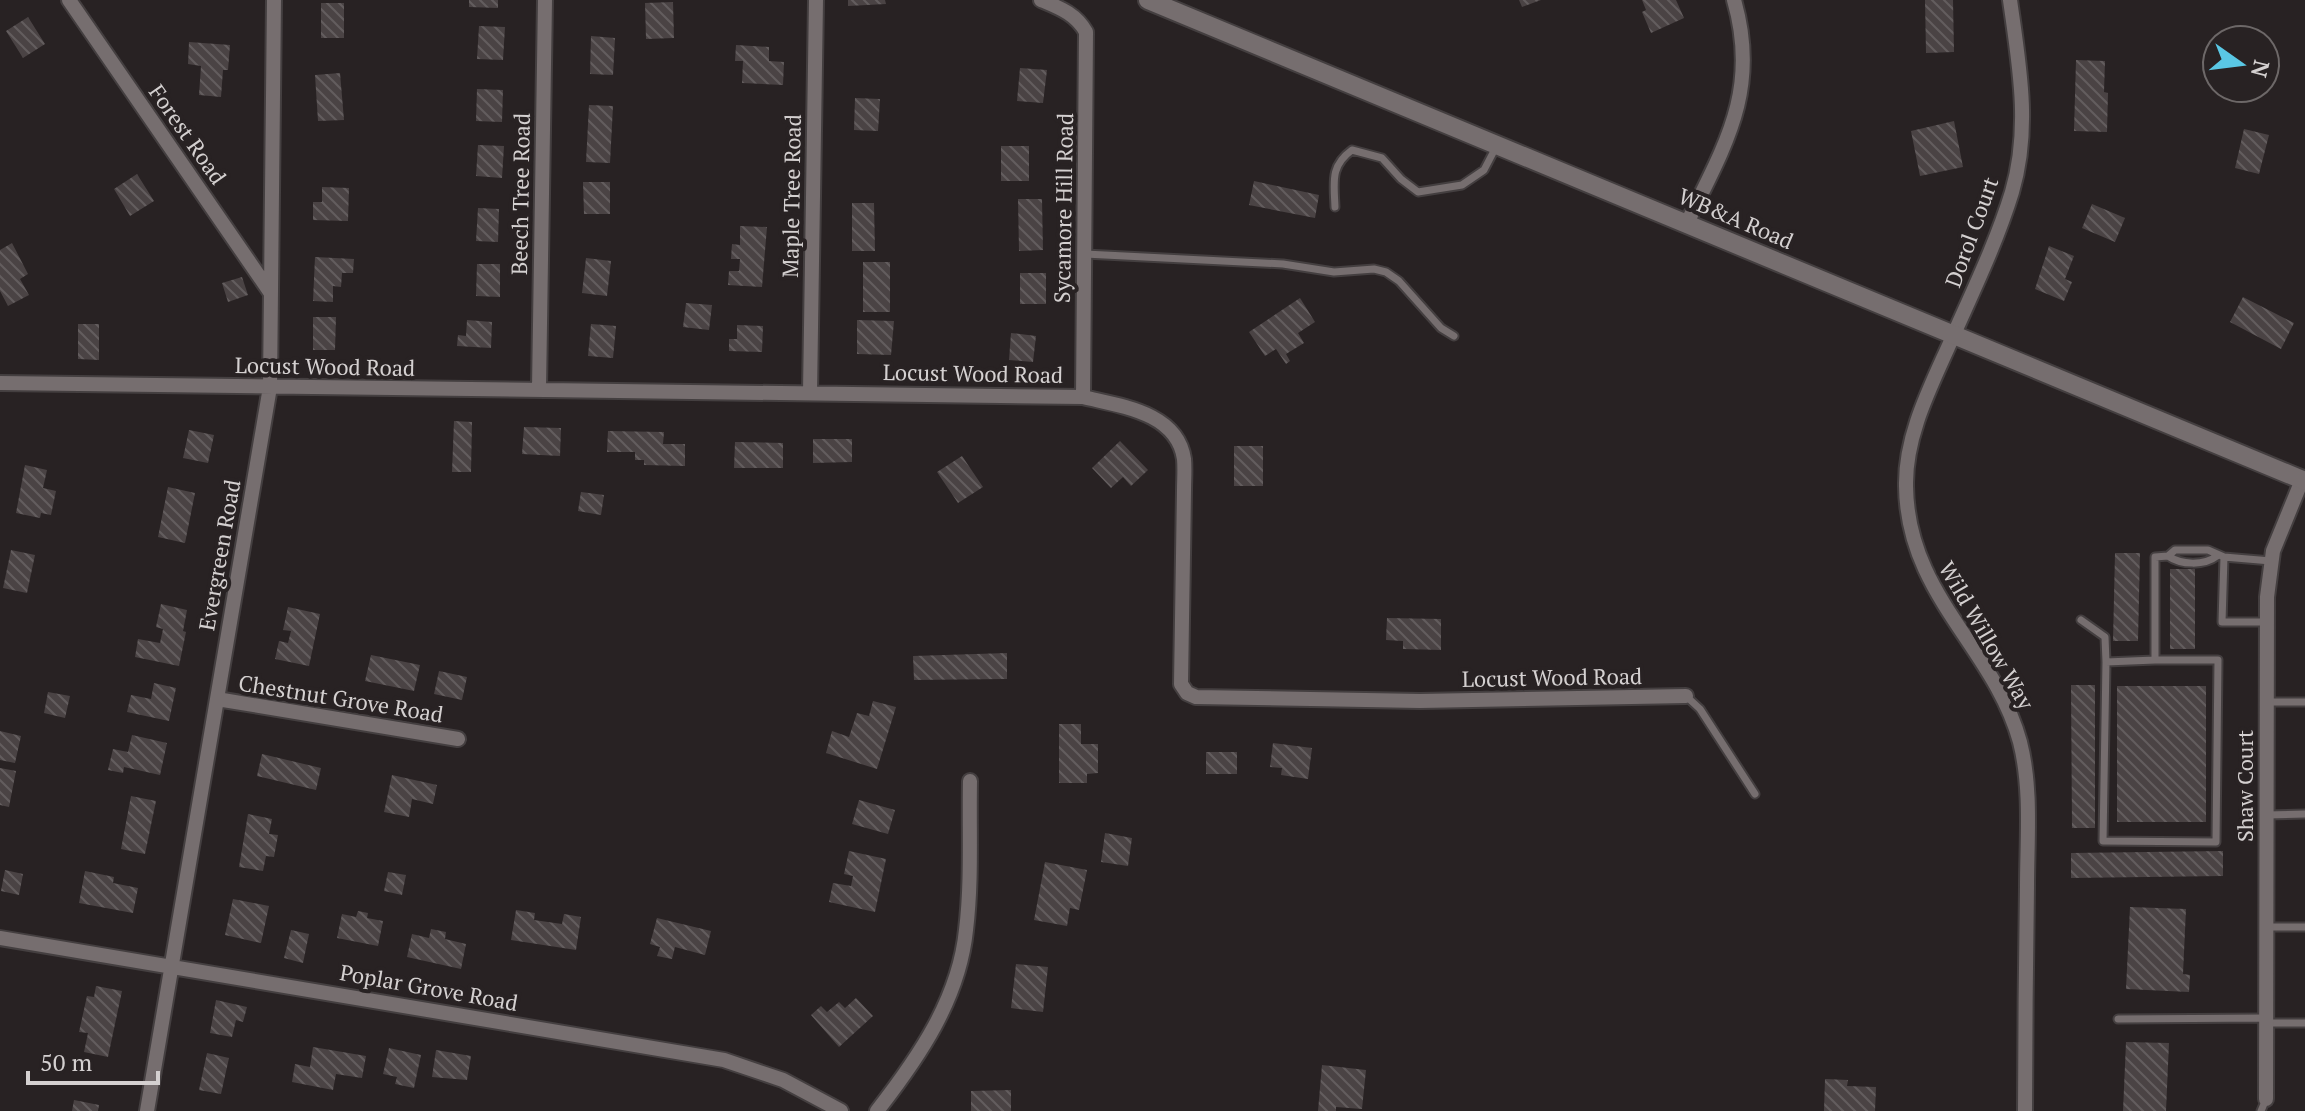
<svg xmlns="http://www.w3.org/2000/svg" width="2305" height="1111" font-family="'PT Serif',serif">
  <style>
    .building { fill: url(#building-back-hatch) }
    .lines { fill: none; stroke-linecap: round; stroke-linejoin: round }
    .service-casing { stroke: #443f40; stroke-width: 11 }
    .minor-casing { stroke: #443f40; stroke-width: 18 }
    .tertiary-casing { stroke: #443f40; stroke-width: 22 }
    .service { stroke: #766e6f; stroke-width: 7 }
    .minor { stroke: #766e6f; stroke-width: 14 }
    .tertiary { stroke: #766e6f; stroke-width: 18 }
    .labels { text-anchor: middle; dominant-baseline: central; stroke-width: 8; stroke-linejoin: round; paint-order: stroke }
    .street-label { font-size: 22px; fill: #d4d0d0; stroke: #282223 }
  </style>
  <defs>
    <pattern id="building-back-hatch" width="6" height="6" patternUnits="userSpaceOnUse" patternTransform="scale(2)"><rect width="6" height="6" fill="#4a4344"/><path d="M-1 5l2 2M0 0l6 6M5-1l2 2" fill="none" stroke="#635d5e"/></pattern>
  </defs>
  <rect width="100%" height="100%" fill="#282223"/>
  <path class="building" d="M469,0H498V8L469,7Z
    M848,0H885L886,4L848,6Z
    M1519,0H1541L1522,7Z
    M1642,0H1676L1684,18L1651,33L1642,12L1646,10Z
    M1925,0H1953L1954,52L1926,53Z
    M673,2L674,38L646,39L645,3Z
    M321,3H344V38H321Z
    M28,17L45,44L23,58L6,31Z
    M479,26L505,27L503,60L477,59Z
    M591,36L615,38L613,75L590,74Z
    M189,42L230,45L228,70H223L221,97L199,95L201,66L188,64Z
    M736,45L769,47V61L784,62L783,85L742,83L743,61H735Z
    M2076,60L2105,61L2104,92L2108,93L2107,132L2074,131Z
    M1020,68L1047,70L1043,103L1017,101Z
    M340,73L344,120L318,121L315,75Z
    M477,89L503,90L502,122L476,121Z
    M855,98L880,99L878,131L854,130Z
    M589,105L613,106L610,163L586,162Z
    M1954,121L1963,167L1920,176L1911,131Z
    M2244,129L2269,135L2259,174L2235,168Z
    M478,145L504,146L502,178L476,176Z
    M1001,146H1029V181H1001Z
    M137,174L154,201L130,216L114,189Z
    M1254,181L1319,195L1315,218L1249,205Z
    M583,182H610V214H584Z
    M322,187L349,188L348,221L313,220V202H322Z
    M1018,199H1042L1043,250L1019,251Z
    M852,203H874L875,251H852Z
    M2092,204L2125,218L2115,242L2082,228Z
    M478,208L499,209L498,242L476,241Z
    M740,226L767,227L762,287L728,285L729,271H739L740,259H731L732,244L740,245Z
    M12,243L28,274L20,279L29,295L8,306L0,291V250Z
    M2049,246L2074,256L2065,279L2072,282L2064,301L2035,289Z
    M315,257L354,259L353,273H342L341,287L333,286V302L313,301Z
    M586,258L611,261L607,296L582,293Z
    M863,262H890V312H863Z
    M477,264H500V297L476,296Z
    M1020,273H1046V304H1020Z
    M242,277L248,295L228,302L222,283Z
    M2243,297L2294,323L2281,349L2230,322Z
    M1300,298L1315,322L1298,333L1304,343L1286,354L1290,361L1286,364L1276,349L1265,356L1249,332Z
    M686,303L712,305L709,330L683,327Z
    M313,317H336L335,350H313Z
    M467,320L492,322L491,348L457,346L458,335L466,336Z
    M857,320L894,321L891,355L857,354Z
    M78,324H99V360L78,359Z
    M591,324L616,326L613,358L588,356Z
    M737,325L763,326L762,352L729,351V339H737Z
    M1011,333L1036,336L1033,362L1009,360Z
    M454,421L472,422L471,472H452Z
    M524,427L561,428L560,456L522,454Z
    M189,430L214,435L208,463L183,458Z
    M608,431L664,432L663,444H685V466L644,465V460H635V452H607Z
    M813,439H852V462L813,463Z
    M1120,441L1148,470L1131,486L1123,477L1111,488L1092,468Z
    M735,442L783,443V468H734Z
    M1234,446H1263V486H1234Z
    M962,456L983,487L958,503L937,472Z
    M25,465L47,470L43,488L56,491L51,515L41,513L40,518L16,513Z
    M168,487L195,493L185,543L158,537Z
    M581,492L604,495L601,515L578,511Z
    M11,550L35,555L27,593L3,588Z
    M2115,553H2140L2138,641H2113Z
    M2170,569H2195V649H2170Z
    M161,604L187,610L183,631L186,632L179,666L135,657L138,639L160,643L163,629L156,627Z
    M288,607L320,614L309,666L275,659L279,641L288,643L291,631L283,630Z
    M1387,618L1441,619V650L1403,649V641L1386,640Z
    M1007,653V679L914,680L913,656Z
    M371,655L420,665L414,691L365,681Z
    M439,671L467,677L462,700L434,694Z
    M154,683L176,688L169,721L127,712L131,695L151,699Z
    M2071,685H2095V828H2072Z
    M2117,686H2206V822H2117Z
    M48,692L70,696L65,718L44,713Z
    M873,701L896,707L877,769L826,753L832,731L849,737L857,713L869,716Z
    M1059,724H1081V744H1098V773L1087,774V783H1059Z
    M0,731L21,736L15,763L0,760Z
    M132,735L167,743L160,775L124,767L123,773L108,770L113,749L128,752Z
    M1273,743L1312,748L1308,779L1281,775L1282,768L1270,767Z
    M1206,752H1237V774H1206Z
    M262,754L321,768L316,790L257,776Z
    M0,768L16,771L9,807L0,805Z
    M392,775L437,785L433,804L412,799L409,817L384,812Z
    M131,796L156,801L145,854L121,849Z
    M859,800L895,810L888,834L852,824Z
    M248,814L272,819L269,834L278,835L274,857L266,856L263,871L239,867Z
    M1105,833L1132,838L1128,866L1101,862Z
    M849,851L886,859L875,912L829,902L833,883L851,886L853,876L844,874Z
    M2223,851V876L2071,878V853Z
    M1045,862L1087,870L1079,910L1070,908L1067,926L1034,920Z
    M5,870L23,874L19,895L1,891Z
    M85,871L114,877L113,883L138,888L133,913L79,903Z
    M388,872L406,875L402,895L384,891Z
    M233,899L269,906L261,943L225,935Z
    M2130,907L2186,909L2183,974L2190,975L2189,992L2126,989Z
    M516,910L535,913L534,920L562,924L564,914L581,917L576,950L511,940Z
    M358,911L368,913L367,918L383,921L378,946L337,938L342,914L356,917Z
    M657,918L711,931L705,955L675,947L672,959L657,956L660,947L650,944Z
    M431,929L446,932L445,939L466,944L461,969L407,957L412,934L429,938Z
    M291,930L309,934L303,963L284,958Z
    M1016,964L1048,967L1043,1012L1011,1008Z
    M96,986L122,991L108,1057L84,1052L88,1033L79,1032L87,996L94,997Z
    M856,998L873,1016L839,1047L811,1015L821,1006L827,1012L839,1002L845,1008Z
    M216,1000L247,1007L243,1022L236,1020L232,1037L210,1033Z
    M2126,1042L2169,1043L2166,1111H2123Z
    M313,1047L366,1056L362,1078L336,1074L333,1090L292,1082L295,1064L310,1067Z
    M389,1048L421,1055L414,1088L395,1084L397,1077L383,1074Z
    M436,1050L471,1056L467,1080L432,1077Z
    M207,1053L229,1058L221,1094L199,1090Z
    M1322,1065L1366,1070L1362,1109L1336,1107V1111H1318Z
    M1825,1079L1848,1080L1847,1086L1876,1087L1875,1111H1824Z
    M1011,1090V1111H971V1091Z
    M74,1100L99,1105L98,1111H72Z"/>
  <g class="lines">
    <g class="service-casing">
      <path id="service" d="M1335,207C1334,182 1330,166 1352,150L1382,158L1401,179L1418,192L1462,185L1484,170L1496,147
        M1085,254L1283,264L1334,272L1374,269L1386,272L1399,281L1441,328L1454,336
        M2168,556C2181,565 2204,566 2217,556
        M2081,620L2105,637L2106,662
        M2267,622H2222L2224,557L2271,561
        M2155,660H2218L2216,842L2103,841L2106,662Z
        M2155,660V557L2168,556L2175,550H2208L2224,557
        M1686,696L1700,709L1755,794
        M2266,702H2305
        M2267,815L2305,814
        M2267,927H2305
        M2118,1019L2266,1018
        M2267,1023H2305
        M2261,1111L2266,1099"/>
    </g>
    <g class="minor-casing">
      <path id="minor" d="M69,0L270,292
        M1041,0C1060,8 1076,14 1086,32L1083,397
        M2010,0C2019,64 2031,128 2012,192C1996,244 1972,293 1950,343C1930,388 1905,436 1906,486C1907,595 1994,647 2020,742C2032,789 2027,839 2027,887C2026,962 2025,1036 2025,1111
        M1687,223C1725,145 1760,90 1734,0
        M0,383L1083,397C1120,406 1177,412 1184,459C1185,469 1184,480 1184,491L1181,684L1187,693L1196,697L1420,701L1686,696
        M539,389L545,0
        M810,393L816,0
        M217,699L458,739
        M0,938L724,1060L783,1080L841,1111
        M2266,1099L2267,597L2273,551L2302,480
        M147,1111L270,387L274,0
        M877,1111C919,1057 959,999 966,930C972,881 969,831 970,781"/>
    </g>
    <g class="tertiary-casing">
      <path id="tertiary" d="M1148,0L2305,481"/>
    </g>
    <use href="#service" class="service"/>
    <use href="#minor" class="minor"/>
    <use href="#tertiary" class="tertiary"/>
  </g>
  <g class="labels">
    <g class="street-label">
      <text transform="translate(188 134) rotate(55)">Forest Road</text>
      <text transform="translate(520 194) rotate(-89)">Beech Tree Road</text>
      <text transform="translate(791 196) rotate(-89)">Maple Tree Road</text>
      <text transform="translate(1063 208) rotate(-89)">Sycamore Hill Road</text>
      <text transform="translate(1736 218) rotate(23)">WB&amp;A Road</text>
      <text transform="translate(1971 232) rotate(-70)">Dorol Court</text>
      <text transform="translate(325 366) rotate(1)">Locust Wood Road</text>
      <text transform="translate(973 373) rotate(1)">Locust Wood Road</text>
      <text transform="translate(219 555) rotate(-80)">Evergreen Road</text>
      <text transform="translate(1987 635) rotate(60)">Wild Willow Way</text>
      <text transform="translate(1552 677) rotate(-1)">Locust Wood Road</text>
      <text transform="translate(341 698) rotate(9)">Chestnut Grove Road</text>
      <text transform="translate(2244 786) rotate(-90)">Shaw Court</text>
      <text transform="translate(429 987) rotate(10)">Poplar Grove Road</text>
    </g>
  </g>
  <g transform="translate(2241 64) rotate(104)"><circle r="38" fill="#282223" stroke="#6d6868" stroke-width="2"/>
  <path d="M0-6L14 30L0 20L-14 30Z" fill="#5ac8e5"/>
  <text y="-12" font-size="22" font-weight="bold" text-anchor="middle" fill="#d4d0d0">N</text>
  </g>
  <path d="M28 1071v12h130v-12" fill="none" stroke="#d4d0d0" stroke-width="4"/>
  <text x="40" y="1071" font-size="24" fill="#d4d0d0" stroke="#282223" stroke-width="6" paint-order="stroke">50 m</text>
</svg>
